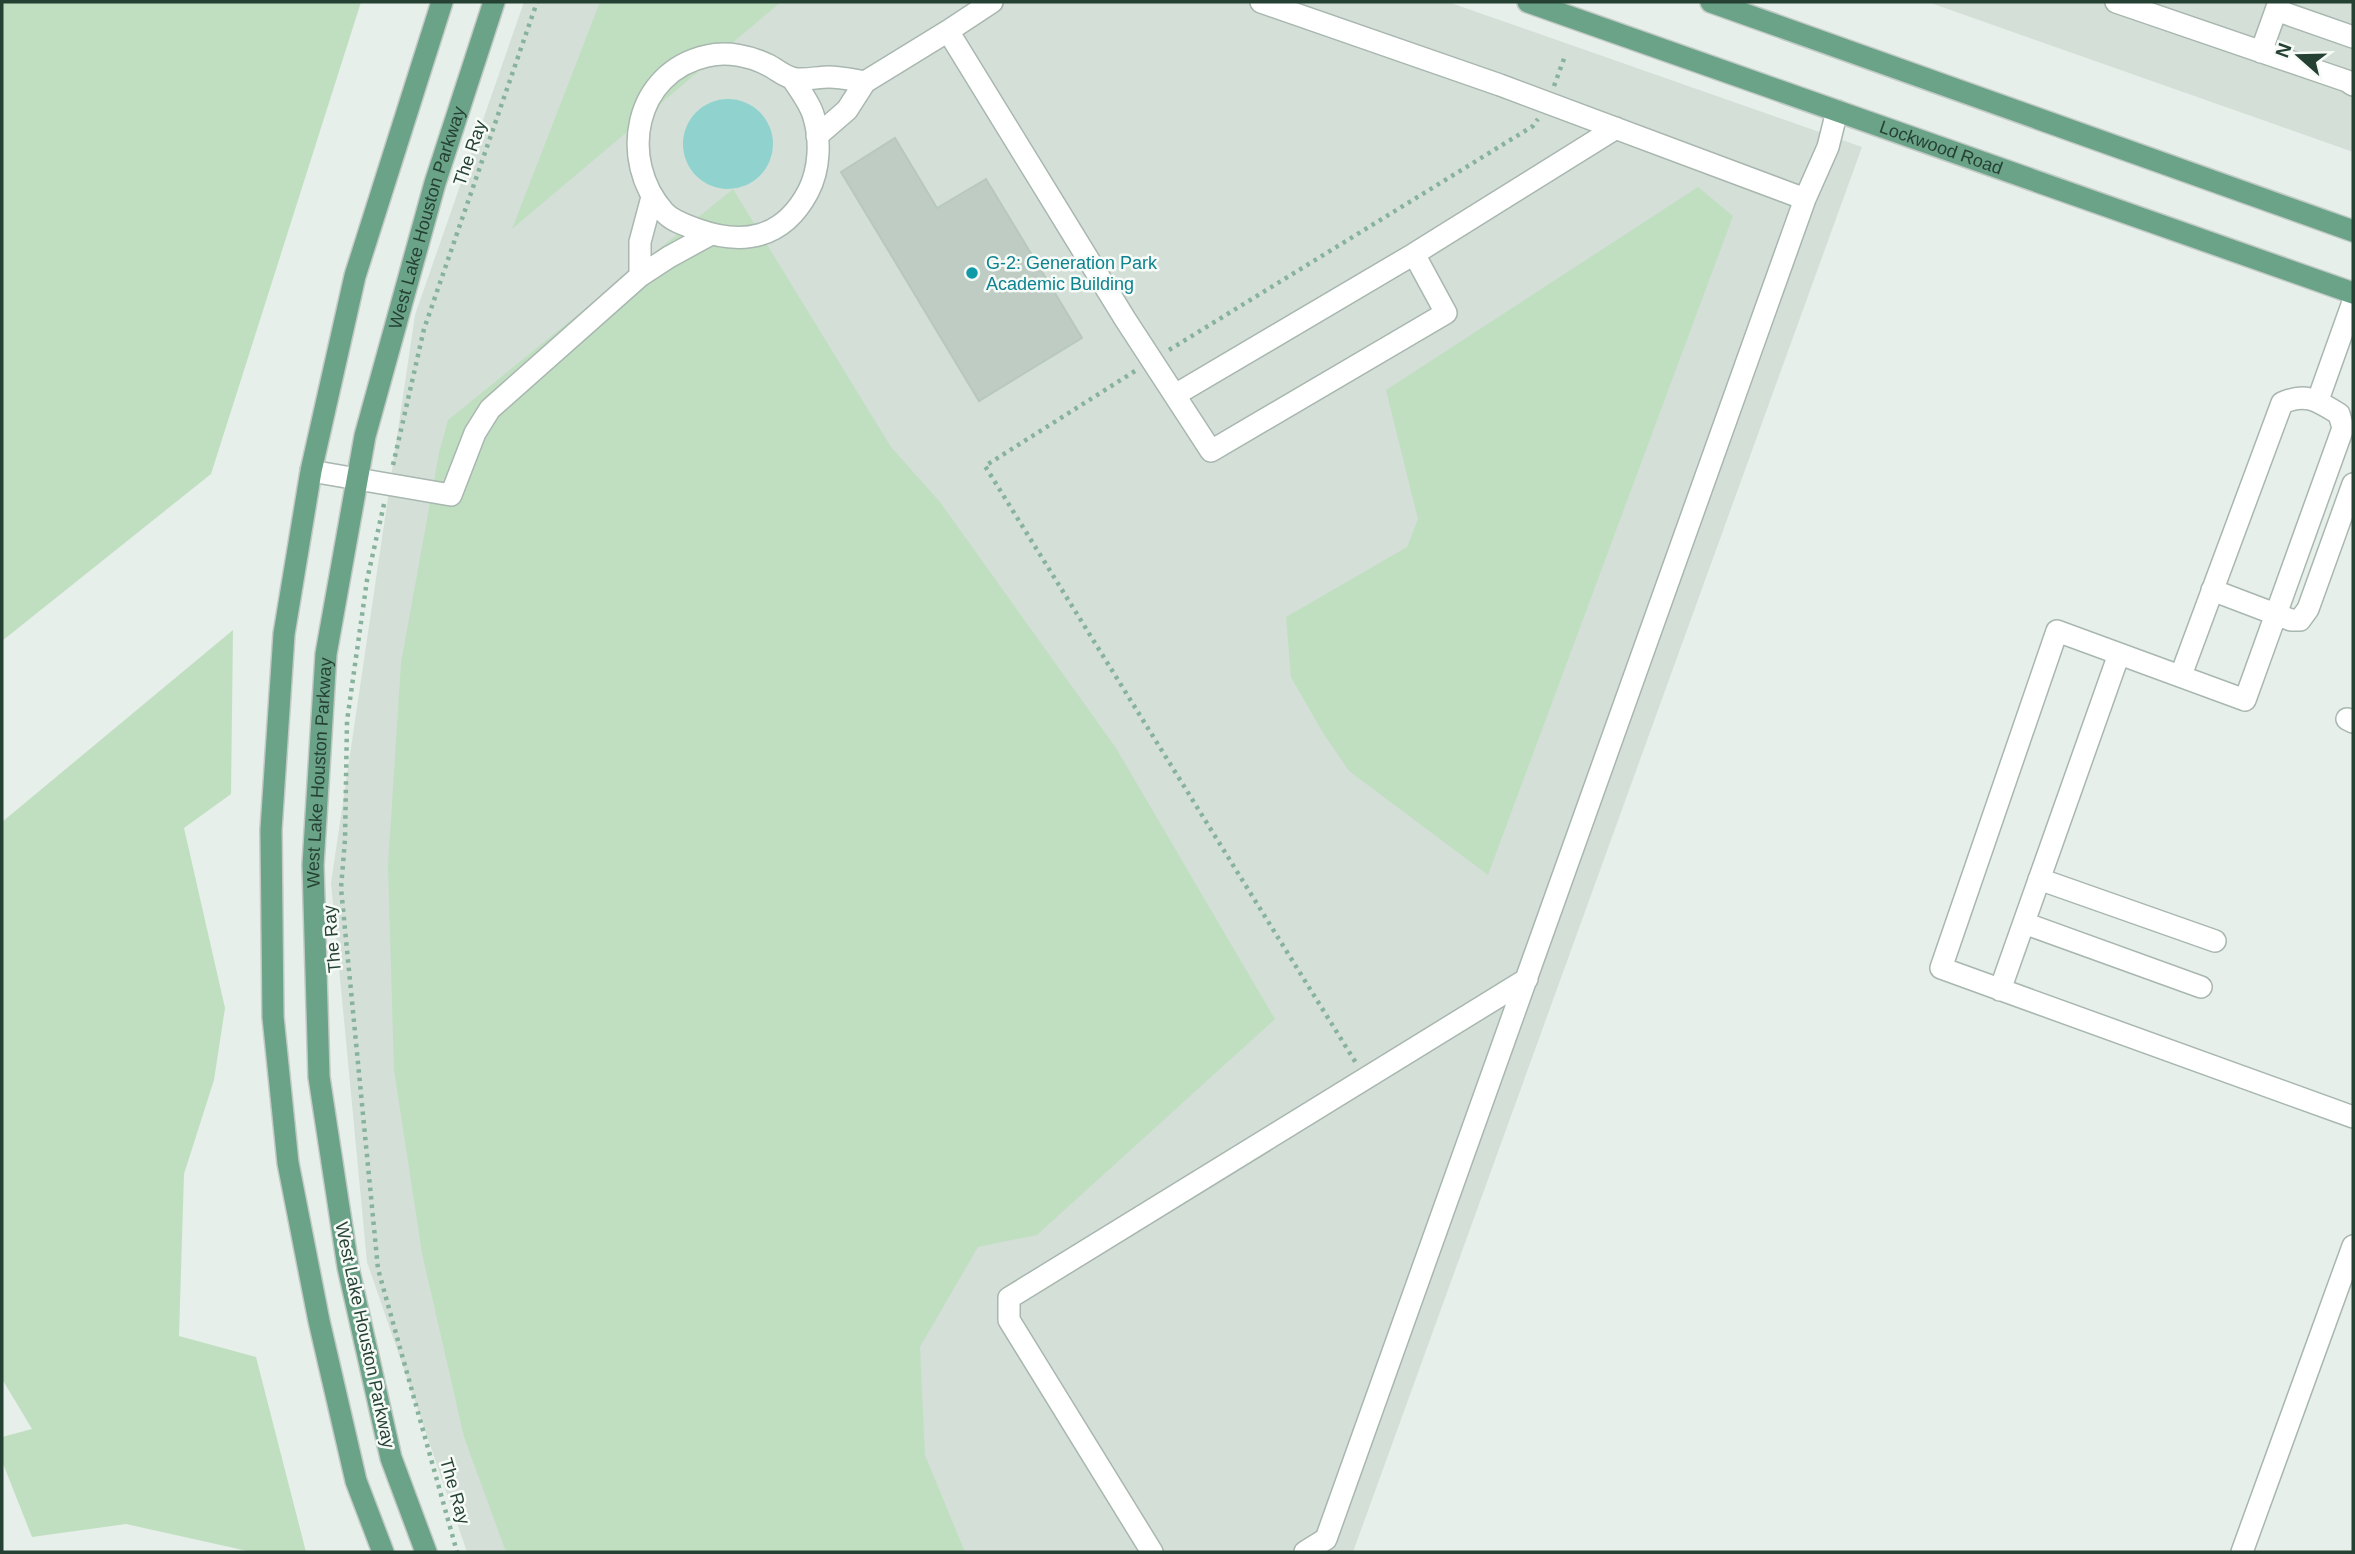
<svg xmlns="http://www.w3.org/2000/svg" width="2355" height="1554" font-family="Helvetica,sans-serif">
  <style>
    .built { fill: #d4dfd8 }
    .green { fill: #c0dfc1 }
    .water { fill: #90d2ce }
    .building { fill: #beccc4; stroke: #b8c8be; stroke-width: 2 }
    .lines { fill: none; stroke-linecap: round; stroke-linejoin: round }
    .minor-casing { stroke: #a8b7af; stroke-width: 24 }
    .major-casing { stroke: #c2cac6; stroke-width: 24 }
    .path { stroke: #87b29b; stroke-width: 4.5; stroke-dasharray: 3.5 5; stroke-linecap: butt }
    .minor { stroke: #fff; stroke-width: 21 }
    .major { stroke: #6ba389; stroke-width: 21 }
    .culture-dot { fill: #0f9aa8; stroke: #f7fbf8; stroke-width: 2.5 }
    .labels { text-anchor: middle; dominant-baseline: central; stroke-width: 5; stroke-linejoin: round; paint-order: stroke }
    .street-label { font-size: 18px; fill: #254133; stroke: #f7fbf8 }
    .culture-label { font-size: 18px; fill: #0d838f; stroke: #f7fbf8; text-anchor: start }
  </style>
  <rect width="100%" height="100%" fill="#e6efe9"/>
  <path class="built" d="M524,2H1448L1862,147L1353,1552H467L367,1262L331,883L415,315Z
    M1928,2H2353V152Z"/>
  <path class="green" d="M2,2H361L211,474L2,641Z
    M600,2H781L512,229Z
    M1698,187L1733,216L1488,875L1349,771L1323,733L1291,677L1286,617L1407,547L1418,519L1386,390Z
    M733,189L891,447L940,502L1116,748L1275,1019L1037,1235L978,1247L920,1347L925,1455L965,1552H506L464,1437L422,1253L394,1070L388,866L401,663L439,453L448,420Z
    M233,630L231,794L184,828L225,1008L214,1080L184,1174L179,1336L256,1357L306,1552H252L126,1524L32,1537L2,1461V1437L32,1429L2,1379V822Z"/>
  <path class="water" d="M683 144a45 45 0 1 1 90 0a45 45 0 1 1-90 0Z"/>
  <path class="building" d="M895,138L937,208L986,179L1082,338L979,401L841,172Z"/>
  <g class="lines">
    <g class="minor-casing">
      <path id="minor" d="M992,2L948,31L1125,319L1211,451L1446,313L1414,254
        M1261,2L1500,85L1805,199L1828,147L1837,111
        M2116,2L2347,81L2353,85
        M2276,10L2353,37
        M2261,52L2279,2
        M792,78C799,89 809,102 813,114C821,139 820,169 808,192C783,239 743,246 696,229C685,225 672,221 664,212C618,160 634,72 707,56C727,51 750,56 768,65C776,69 784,76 792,78C802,81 817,77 829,77C841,77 853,80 865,82
        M817,136L847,110L865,82L948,31
        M640,276V242L652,197
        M1175,395L1414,254L1616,128
        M2318,400L2353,302
        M311,471L451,495L475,433L490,409L640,276L669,257L711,234
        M2212,590L2291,620H2300L2308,609L2353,484
        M2181,675L2282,403C2306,392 2318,401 2339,414L2343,428L2245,700L2057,631L1941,968L2353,1117
        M2347,719L2353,722
        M2039,879L2215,941
        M2024,923L2201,987
        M2000,990L2119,654
        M1152,1552L1009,1320V1298L1527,979
        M1305,1552L1326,1539L1805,199
        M2242,1552L2353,1246"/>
    </g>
    <g class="major-casing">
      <g id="major">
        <path id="s1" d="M1528,2L2353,293"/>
        <path d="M1711,2L2353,231"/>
        <path d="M383,1552L356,1481L319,1321L288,1163L273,1017L271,830L284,634L311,471L355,276L442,2"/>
        <path id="s2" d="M426,1552L391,1458L348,1267L319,1077L313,865L326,654L365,436L435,183L494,2"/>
      </g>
    </g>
    <path class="path" d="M1554,86L1565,56
      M1169,350L1533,126L1538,119
      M1135,371L985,466L1356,1063
      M393,465L424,329L537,2
      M384,504L367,580L347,721L345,840L341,888L378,1269L457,1552"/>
    <use href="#minor" class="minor"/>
    <use href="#major" class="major"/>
  </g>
  <circle class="culture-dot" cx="972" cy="273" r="7"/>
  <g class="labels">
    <g class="street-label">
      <text stroke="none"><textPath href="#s1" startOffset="438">Lockwood Road</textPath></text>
      <text transform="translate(470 153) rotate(-71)">The Ray</text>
      <text stroke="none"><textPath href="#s2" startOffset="1360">West Lake Houston Parkway</textPath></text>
      <text stroke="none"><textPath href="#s2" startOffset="793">West Lake Houston Parkway</textPath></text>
      <text transform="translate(332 939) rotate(-95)">The Ray</text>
      <text transform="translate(365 1335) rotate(78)">West Lake Houston Parkway</text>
      <text transform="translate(455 1491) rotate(74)">The Ray</text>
    </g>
    <g class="culture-label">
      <text x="986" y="263">G-2: Generation Park<tspan x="986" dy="21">Academic Building</tspan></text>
    </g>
  </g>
  <rect width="2355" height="1554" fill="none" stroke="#254133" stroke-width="7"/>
  <g transform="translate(2299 56) rotate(290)" stroke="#f7fbf8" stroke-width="5" paint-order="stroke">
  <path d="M0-5L12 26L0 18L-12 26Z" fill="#254133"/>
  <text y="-10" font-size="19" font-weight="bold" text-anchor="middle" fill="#254133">N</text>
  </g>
</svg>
